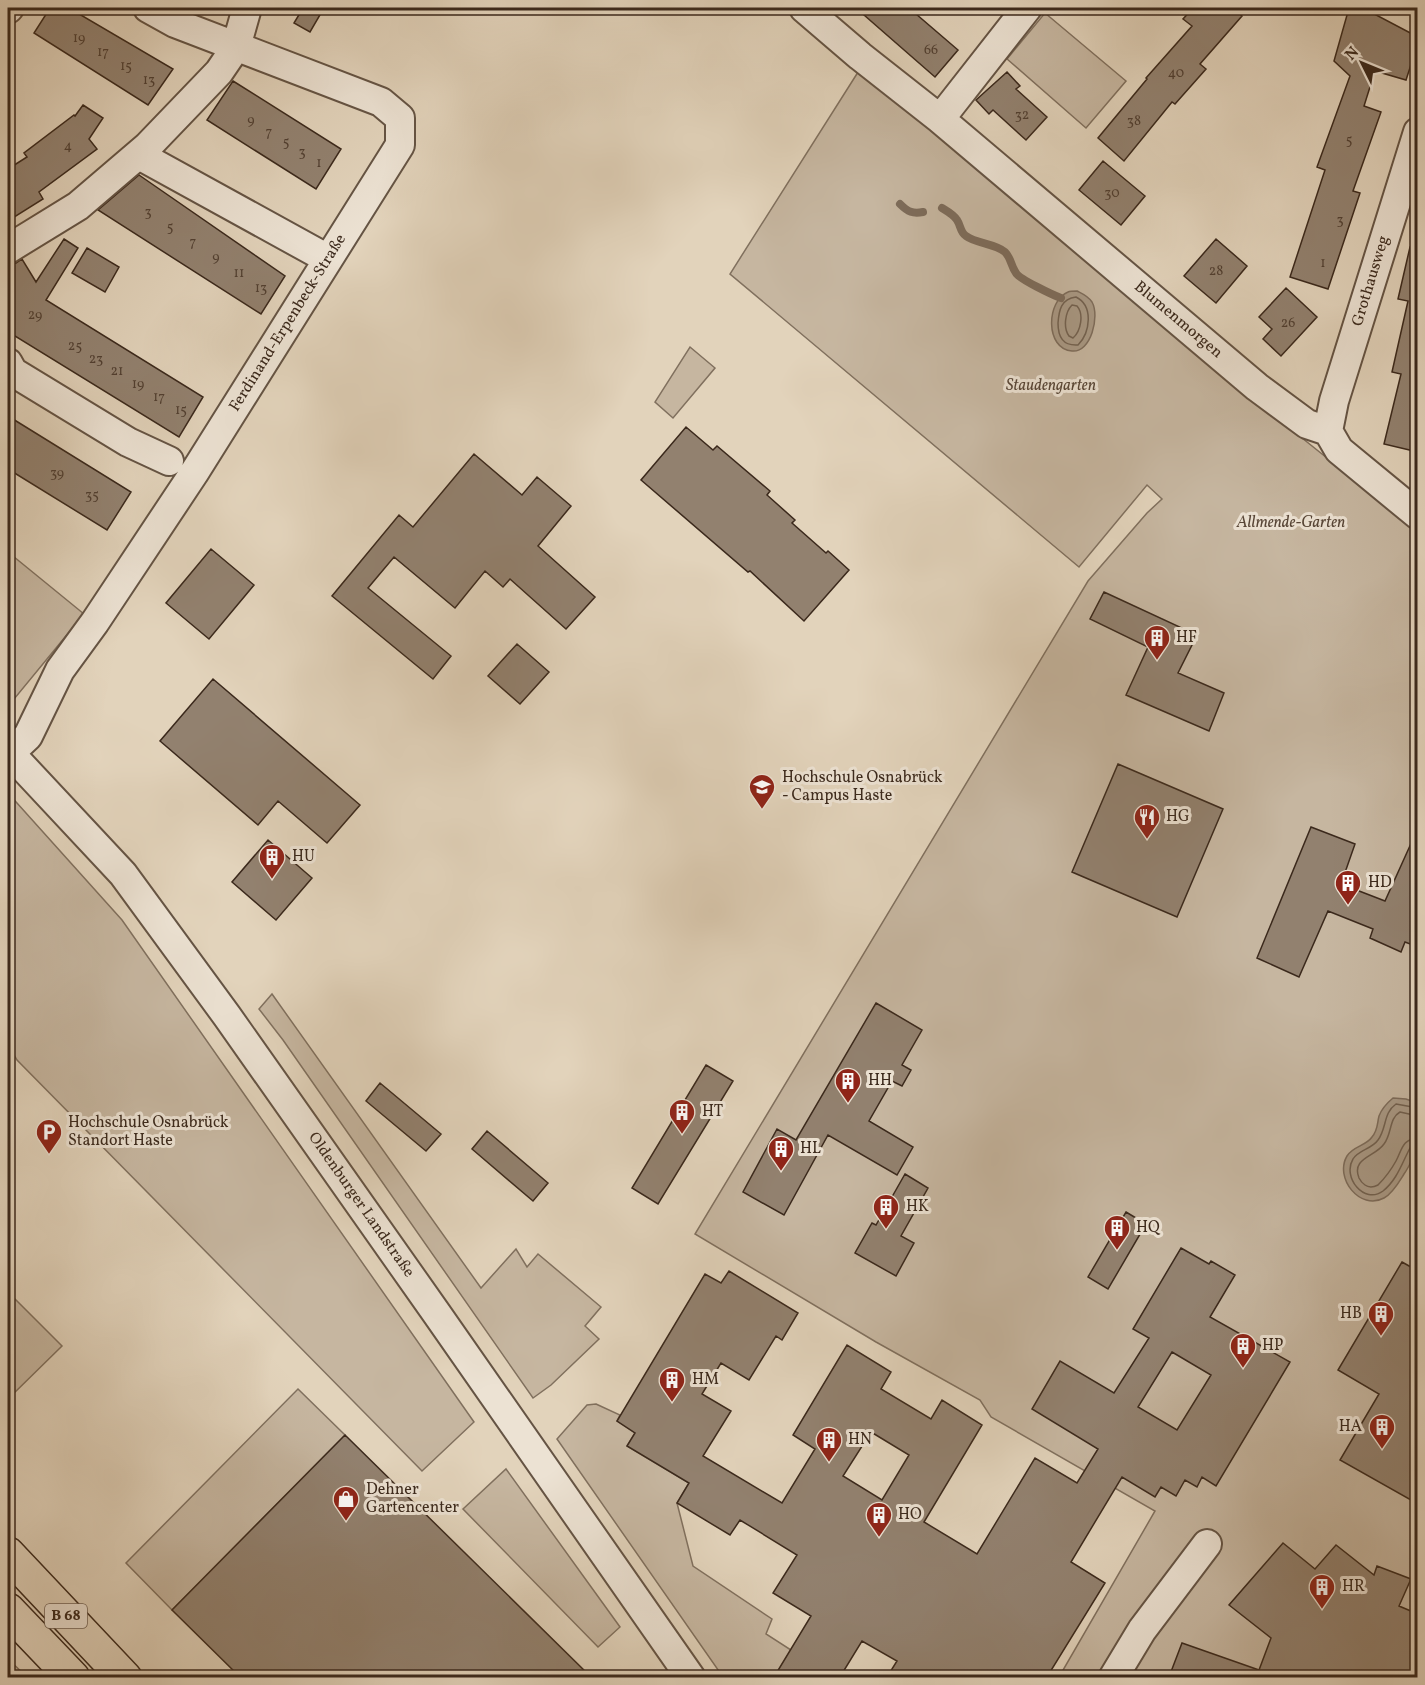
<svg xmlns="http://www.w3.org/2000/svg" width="1425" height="1685" font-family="Vollkorn,serif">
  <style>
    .green { fill: #c6b6a0; stroke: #80705e; stroke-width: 1.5 }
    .water { fill: #a99985; stroke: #7d6c5b; stroke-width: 1.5 }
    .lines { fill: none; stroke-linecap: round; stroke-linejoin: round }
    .shore { stroke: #726150; stroke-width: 1.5 }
    .stream { stroke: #7d6c5b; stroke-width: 8 }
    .building { fill: #92816f; stroke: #3b291c; stroke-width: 1.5; fill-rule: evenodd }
    .minor-casing { stroke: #655444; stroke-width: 32 }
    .highway-casing { stroke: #3b291c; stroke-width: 36 }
    .minor { stroke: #ece2d3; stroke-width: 28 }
    .highway { stroke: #e2d3bb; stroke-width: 33 }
    .labels { text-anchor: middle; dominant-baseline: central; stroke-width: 6; stroke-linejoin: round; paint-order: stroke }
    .number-label { font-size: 14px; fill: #513f31 }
    .shield { fill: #ece2d3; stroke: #706053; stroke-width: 1.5 }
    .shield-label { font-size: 15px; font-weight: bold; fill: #3b291c }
    .street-label { font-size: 16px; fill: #3b291c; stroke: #ece2d3 }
    .park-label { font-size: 16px; font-style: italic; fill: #574536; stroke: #ece2d3 }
    .poi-label { font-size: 16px; fill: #3b291c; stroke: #ece2d3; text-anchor: start }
  </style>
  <rect width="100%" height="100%" fill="#e2d3bb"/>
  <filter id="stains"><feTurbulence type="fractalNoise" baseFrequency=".00333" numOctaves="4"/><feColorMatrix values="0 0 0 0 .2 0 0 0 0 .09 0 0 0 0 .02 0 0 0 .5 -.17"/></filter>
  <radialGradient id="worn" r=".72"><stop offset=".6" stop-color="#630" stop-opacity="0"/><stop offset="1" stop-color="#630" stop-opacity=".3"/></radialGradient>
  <path class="green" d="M1045,13L1126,81L1086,128L1007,59Z
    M860,69L1262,406L1417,530V1677H1059L1155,1511L991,1417L980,1400L876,1342L695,1234L1088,581L1147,513L1162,499L1147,485L1079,567L730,274Z
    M690,347L715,368L673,418L655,402Z
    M8,552L84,614L10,704L8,702Z
    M8,793L122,920L474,1422L422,1471L17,1060L8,1044Z
    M272,994L481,1288L516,1249L527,1267L538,1254L601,1307L585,1326L599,1339L551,1385L533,1398L283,1040L259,1009Z
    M8,1292L62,1346L8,1399Z
    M298,1389L345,1435L172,1610L126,1563Z
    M596,1404L620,1415L617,1421L635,1433L627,1446L689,1483L677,1503L693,1566L772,1619L766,1634L791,1650L777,1673L784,1677H723L557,1439L587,1405Z
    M506,1469L620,1627L598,1647L463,1509Z
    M8,1659L27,1677H8Z"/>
  <path class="water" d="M1077,291C1083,294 1088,296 1092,302C1100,316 1091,353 1072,351C1045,349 1046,301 1068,292C1070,291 1074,291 1077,291Z
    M1393,1098L1406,1099L1417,1103C1418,1117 1419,1131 1418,1145C1416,1152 1409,1167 1404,1174C1399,1182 1393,1193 1384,1198C1360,1211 1334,1178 1347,1156C1353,1146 1366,1146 1372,1137C1378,1130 1377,1124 1379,1116C1382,1108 1387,1103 1393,1098Z"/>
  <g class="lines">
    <path class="shore" d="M1076,297C1094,306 1090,333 1078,345C1063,346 1058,337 1058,323C1059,310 1061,299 1076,297Z
      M1072,305L1077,306C1084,314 1081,331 1073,338L1069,336C1063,328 1065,312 1072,305Z
      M1418,1108L1396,1104C1383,1113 1387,1128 1378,1140C1372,1149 1358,1150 1353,1159C1342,1177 1364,1205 1383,1191C1397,1180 1402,1163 1410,1148L1413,1146L1418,1145
      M1418,1116L1400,1112C1389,1118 1392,1134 1384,1144C1375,1157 1351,1158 1359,1178C1360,1180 1362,1183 1365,1185C1369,1188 1374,1187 1378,1185C1385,1178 1391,1170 1396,1161C1402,1150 1402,1139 1418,1138"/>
    <path class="stream" d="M900,204C908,212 913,214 923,212
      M942,208C947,211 954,215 957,220C961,226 960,232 966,236C977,244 994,243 1005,252C1011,258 1011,266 1016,273C1019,279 1053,295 1061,298"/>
  </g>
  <path class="building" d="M50,8H69L173,69L148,105L34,33Z
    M303,8H324L310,32L294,23Z
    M856,8H909L958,50L935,77Z
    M1193,8H1233L1242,16L1200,64L1206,69L1175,104L1172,102L1124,161L1098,138L1147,79L1146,78L1192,26L1183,19Z
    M1349,8H1363L1418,37V43L1406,80L1375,71L1364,106L1381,112L1353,191L1360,193L1328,289L1290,277L1325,170L1317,167L1350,76L1334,61Z
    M1007,72L1020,86L1016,89L1047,117L1026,140L993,110L989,114L976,100Z
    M233,81L341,149L316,189L207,120Z
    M83,105L103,118L89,139L97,149L39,192L43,199L8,221V169L27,157L24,153L74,115L75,116Z
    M1103,161L1145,196L1121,225L1079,190Z
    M139,175L285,276L261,314L98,210Z
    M64,239L78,248L46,300L203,397L179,437L10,333L14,324L8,320V265L16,263L22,259L36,282Z
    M1216,239L1247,266L1216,303L1184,276Z
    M1410,247L1418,248V452L1384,444L1401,374L1392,372L1408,301L1398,299Z
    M87,248L119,267L105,292L72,273Z
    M1286,288L1317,317L1281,356L1263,339L1272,329L1259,317Z
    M8,416L131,492L107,530L8,469Z
    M686,427L713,450L717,446L770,491L767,495L795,520L792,523L826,553L828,551L849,570L804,621L750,571L748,572L641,480Z
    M474,454L522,495L537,477L571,506L538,546L595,597L566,629L510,579L503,587L485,571L455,608L394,557L368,588L451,656L433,679L332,596L399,515L413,527Z
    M211,549L254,585L209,639L166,603Z
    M1104,592L1197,635L1178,673L1224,693L1209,731L1126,695L1148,647L1090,619Z
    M517,644L549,672L520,704L488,676Z
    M213,679L360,805L327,843L278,801L258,825L160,741Z
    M1118,764L1223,809L1177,917L1072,872Z
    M1311,827L1355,844L1341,884L1385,901L1418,828V947L1405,942L1401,952L1370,938L1373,929L1328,911L1299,977L1257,958Z
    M268,840L312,878L276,920L232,882Z
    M876,1003L922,1030L902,1065L911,1070L902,1086L892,1081L869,1121L913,1147L897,1175L828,1135L784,1215L743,1192L777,1129L796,1140Z
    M706,1065L733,1081L658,1204L632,1188Z
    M380,1083L441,1134L426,1151L366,1101Z
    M487,1131L548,1183L533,1201L472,1149Z
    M905,1174L928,1188L901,1236L914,1243L896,1276L855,1253L872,1223L876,1225Z
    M1126,1212L1146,1224L1108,1289L1088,1277Z
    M1181,1248L1209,1264L1211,1261L1235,1275L1210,1317L1290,1362L1216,1486L1202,1477L1197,1487L1185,1480L1176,1496L1161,1487L1155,1497L1122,1477L1071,1562L1105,1583L1047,1677H887L897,1661L862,1641L840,1677H774L811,1616L773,1593L797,1555L740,1520L730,1535L677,1503L689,1483L627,1446L635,1433L617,1421L705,1274L721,1283L729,1271L798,1313L782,1340L776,1336L749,1380L721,1363L702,1394L731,1411L703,1456L782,1503L815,1449L793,1435L847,1345L891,1372L881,1389L931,1419L942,1400L982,1425L924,1522L977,1554L1035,1458L1077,1483L1098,1449L1032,1409L1060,1361L1114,1393L1149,1338L1133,1329ZM1172,1352L1211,1375L1177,1430L1138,1407ZM871,1432L909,1455L882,1500L843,1476Z
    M1402,1262L1418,1271V1504L1340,1460L1379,1394L1338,1370Z
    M345,1435L591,1677H240L172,1610Z
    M1283,1543L1315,1569L1336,1545L1374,1575L1377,1566L1411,1579L1399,1606L1418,1614V1677H1169L1182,1643L1259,1670L1271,1638L1229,1605Z"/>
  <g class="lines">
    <g class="minor-casing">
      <path id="minor" d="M804,8L860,56L940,119L1257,387L1307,424L1328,431L1339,450L1418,515
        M8,9L9,8
        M940,119L1027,8
        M139,155L328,259
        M8,249L78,206L147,147L219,72L236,47L247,8
        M8,363L13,372L128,442L169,461
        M1328,431L1334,401L1418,132
        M8,751L123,874L227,1016L437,1314L691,1678
        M10,753L28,736L60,670L95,622L194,473L400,145V118L381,102L175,23L148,8
        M1113,1678L1142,1630L1207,1544"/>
    </g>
    <g class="highway-casing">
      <path id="highway" d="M8,1554L125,1678
        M8,1610L73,1678"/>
    </g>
    <use href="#minor" class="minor"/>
    <use href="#highway" class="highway"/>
  </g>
  <defs>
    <g id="building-pin" transform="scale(1.35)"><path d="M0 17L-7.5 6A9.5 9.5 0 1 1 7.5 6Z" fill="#8f2418" stroke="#ece2d3"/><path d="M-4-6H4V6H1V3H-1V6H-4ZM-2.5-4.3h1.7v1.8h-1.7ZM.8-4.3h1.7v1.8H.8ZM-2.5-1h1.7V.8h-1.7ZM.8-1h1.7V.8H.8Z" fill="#fff"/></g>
    <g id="university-pin" transform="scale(1.35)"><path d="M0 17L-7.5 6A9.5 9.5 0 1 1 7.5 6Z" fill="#8f2418" stroke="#ece2d3"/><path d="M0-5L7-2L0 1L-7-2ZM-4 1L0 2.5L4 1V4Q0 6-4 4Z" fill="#fff"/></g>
    <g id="restaurant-pin" transform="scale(1.35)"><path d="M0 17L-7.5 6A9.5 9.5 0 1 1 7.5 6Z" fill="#8f2418" stroke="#ece2d3"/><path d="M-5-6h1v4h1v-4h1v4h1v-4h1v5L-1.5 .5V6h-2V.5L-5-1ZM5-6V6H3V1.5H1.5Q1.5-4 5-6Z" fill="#fff"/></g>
    <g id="parking-pin" transform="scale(1.35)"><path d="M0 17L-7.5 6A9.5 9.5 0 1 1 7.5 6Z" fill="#8f2418" stroke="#ece2d3"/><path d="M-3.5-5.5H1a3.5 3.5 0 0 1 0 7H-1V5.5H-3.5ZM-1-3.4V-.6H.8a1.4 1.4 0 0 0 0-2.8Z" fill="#fff"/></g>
    <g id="shop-pin" transform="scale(1.35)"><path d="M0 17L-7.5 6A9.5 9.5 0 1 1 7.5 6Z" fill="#8f2418" stroke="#ece2d3"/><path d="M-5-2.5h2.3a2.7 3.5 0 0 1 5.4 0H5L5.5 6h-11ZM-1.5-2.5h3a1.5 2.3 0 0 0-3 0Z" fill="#fff"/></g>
  </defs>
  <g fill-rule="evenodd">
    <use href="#building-pin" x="1157" y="638"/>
    <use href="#university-pin" x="762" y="787"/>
    <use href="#restaurant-pin" x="1147" y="817"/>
    <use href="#building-pin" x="272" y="857"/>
    <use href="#building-pin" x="1348" y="883"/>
    <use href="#building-pin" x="848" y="1081"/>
    <use href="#building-pin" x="682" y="1112"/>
    <use href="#parking-pin" x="49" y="1132"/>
    <use href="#building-pin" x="781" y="1149"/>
    <use href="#building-pin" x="886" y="1207"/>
    <use href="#building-pin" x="1117" y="1228"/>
    <use href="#building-pin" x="1381" y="1314"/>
    <use href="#building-pin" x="1243" y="1346"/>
    <use href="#building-pin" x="672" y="1380"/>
    <use href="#building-pin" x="1382" y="1427"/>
    <use href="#building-pin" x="829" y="1440"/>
    <use href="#shop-pin" x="346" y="1499"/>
    <use href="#building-pin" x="879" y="1515"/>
    <use href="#building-pin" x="1322" y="1587"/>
  </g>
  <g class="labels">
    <g class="number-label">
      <text x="79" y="38">19</text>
      <text x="931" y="50">66</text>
      <text x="103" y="52">17</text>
      <text x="126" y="66">15</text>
      <text x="1176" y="73">40</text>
      <text x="149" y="80">13</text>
      <text x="1022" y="115">32</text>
      <text x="251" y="120">9</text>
      <text x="1134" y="121">38</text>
      <text x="269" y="132">7</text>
      <text x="1349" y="140">5</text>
      <text x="286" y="142">5</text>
      <text x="68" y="146">4</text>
      <text x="302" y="152">3</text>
      <text x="319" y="163">1</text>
      <text x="1112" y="193">30</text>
      <text x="148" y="212">3</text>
      <text x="1340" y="220">3</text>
      <text x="170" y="227">5</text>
      <text x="193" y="242">7</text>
      <text x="216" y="257">9</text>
      <text x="1323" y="263">1</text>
      <text x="1216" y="271">28</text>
      <text x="239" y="273">11</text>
      <text x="261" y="288">13</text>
      <text x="35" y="315">29</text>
      <text x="1288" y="323">26</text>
      <text x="75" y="346">25</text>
      <text x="96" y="359">23</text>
      <text x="117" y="371">21</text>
      <text x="138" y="384">19</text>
      <text x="159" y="397">17</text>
      <text x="181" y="410">15</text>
      <text x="57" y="473">39</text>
      <text x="92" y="495">35</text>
    </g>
    <rect class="shield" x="45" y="1604" width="42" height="24" rx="4.5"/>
    <g class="shield-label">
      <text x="66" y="1616">B 68</text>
    </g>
    <g class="street-label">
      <text transform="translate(1371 281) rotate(-73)">Grothausweg</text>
      <text transform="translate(1178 320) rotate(40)">Blumenmorgen</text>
      <text transform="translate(288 323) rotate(-58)">Ferdinand-Erpenbeck-Straße</text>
      <text transform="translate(361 1205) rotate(55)">Oldenburger Landstraße</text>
    </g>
    <g class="park-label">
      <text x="1051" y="386">Staudengarten</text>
      <text x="1291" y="523">Allmende-Garten</text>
    </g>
    <g class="poi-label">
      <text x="1176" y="638">HF</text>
      <text x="782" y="778">Hochschule Osnabrück<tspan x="782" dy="18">- Campus Haste</tspan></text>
      <text x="1166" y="817">HG</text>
      <text x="292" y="857">HU</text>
      <text x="1368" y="883">HD</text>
      <text x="868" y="1081">HH</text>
      <text x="702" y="1112">HT</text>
      <text x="68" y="1123">Hochschule Osnabrück<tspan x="68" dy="18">Standort Haste</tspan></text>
      <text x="800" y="1149">HL</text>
      <text x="906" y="1207">HK</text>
      <text x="1136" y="1228">HQ</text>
      <text x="1362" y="1314" text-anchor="end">HB</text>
      <text x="1262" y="1346">HP</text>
      <text x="692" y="1380">HM</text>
      <text x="1362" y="1427" text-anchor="end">HA</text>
      <text x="848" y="1440">HN</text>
      <text x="366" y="1490">Dehner<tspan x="366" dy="18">Gartencenter</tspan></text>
      <text x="898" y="1515">HO</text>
      <text x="1342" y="1587">HR</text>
    </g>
  </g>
  <rect width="1425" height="1685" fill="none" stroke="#e2d3bb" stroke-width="30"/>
  <rect x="9" y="9" width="1407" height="1667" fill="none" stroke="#3b291c" stroke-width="3"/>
  <rect x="15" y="15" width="1395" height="1655" fill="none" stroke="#3b291c" stroke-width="1.5"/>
  <g transform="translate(1362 63) rotate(313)" stroke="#ece2d3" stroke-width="4.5" paint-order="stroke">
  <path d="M0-4.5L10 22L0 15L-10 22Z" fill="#3b291c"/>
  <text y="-9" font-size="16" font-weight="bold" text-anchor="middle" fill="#3b291c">N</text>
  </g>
  <rect width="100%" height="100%" filter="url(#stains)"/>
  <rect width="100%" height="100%" fill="url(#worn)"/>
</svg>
